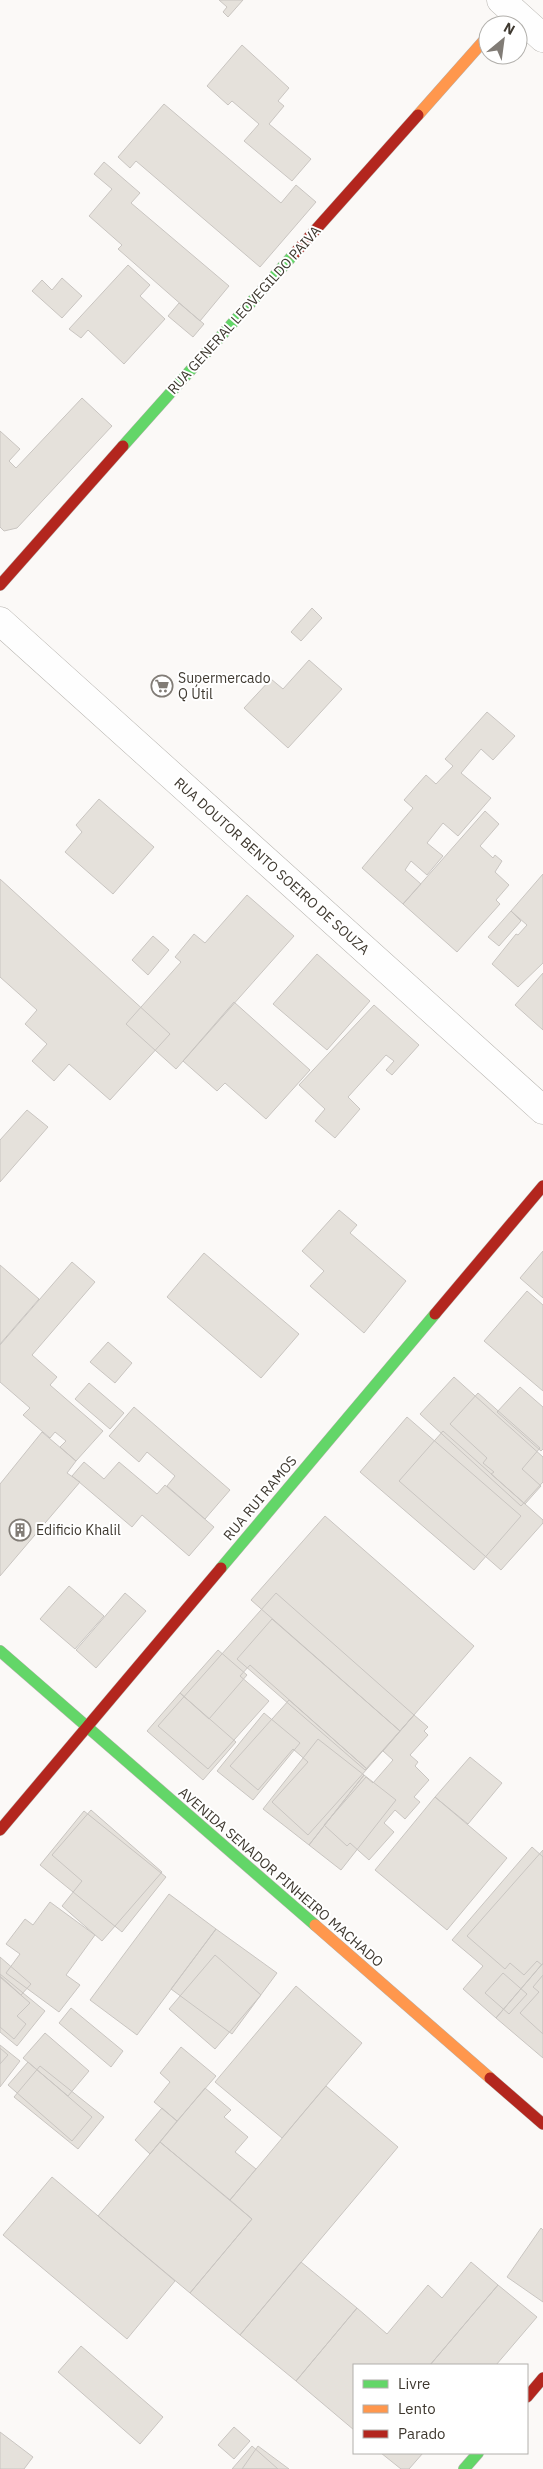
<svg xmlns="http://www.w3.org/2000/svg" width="543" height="2469" font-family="'IBM Plex Sans',sans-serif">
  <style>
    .building { fill: #e5e1db; stroke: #c9c5c1 }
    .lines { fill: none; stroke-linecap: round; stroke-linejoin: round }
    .street-casing { stroke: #b6b3ae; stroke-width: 29 }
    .fast-casing { stroke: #b6b3ae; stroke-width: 12 }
    .slow-casing { stroke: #b6b3ae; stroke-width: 12 }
    .jam-casing { stroke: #b6b3ae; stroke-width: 12 }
    .street { stroke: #fefefe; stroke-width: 28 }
    .fast { stroke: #63d668; stroke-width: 11 }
    .slow { stroke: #ff974d; stroke-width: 11 }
    .jam { stroke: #b3261e; stroke-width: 11 }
    .labels { text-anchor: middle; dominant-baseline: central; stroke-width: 4; stroke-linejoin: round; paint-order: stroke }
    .street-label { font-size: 14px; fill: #3f3930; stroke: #fff }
    .poi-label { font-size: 14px; fill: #3f3930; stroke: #fff; text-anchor: start }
  </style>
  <rect width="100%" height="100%" fill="#fbf9f7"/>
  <path class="building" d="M219,0H243L228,17L223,12L227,7Z
    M242,45L289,88L278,101L284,106L269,124L311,159L292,181L244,141L259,124L232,101L228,105L207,86Z
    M164,104L281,203L296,185L316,202L260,267L136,161L130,168L118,157Z
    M104,162L140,193L131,203L229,286L200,321L118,249L122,245L89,216L112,189L94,174Z
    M128,265L150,285L140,296L165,319L124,364L88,330L81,338L69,329Z
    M62,278L82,296L62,318L32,291L42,280L52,290Z
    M179,303L204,324L193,337L168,316Z
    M82,398L112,426L17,528L4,531L0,527V431L20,449L9,461L16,468Z
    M312,608L322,618L301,641L291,632Z
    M309,660L342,689L288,748L244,708L271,679L283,689Z
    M487,712L515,736L493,760L481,749L461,773L491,798L458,836L443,823L427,843L443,856L427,875L411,861L405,870L421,884L403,904L362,868L413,808L404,800L426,775L436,784L453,766L445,759Z
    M99,799L154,847L113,894L65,852L82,832L76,825Z
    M485,811L499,824L480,846L493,858L495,855L502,861L495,872L509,885L496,900L500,904L457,952L403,904Z
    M543,874V963L518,987L492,964L516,934L518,935L527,925L511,911Z
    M0,879L170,1034L110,1100L69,1064L54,1081L32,1061L47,1044L25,1024L37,1010L0,977Z
    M247,895L294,936L176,1069L126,1024L181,962L175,957L194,934L205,943Z
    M511,911L521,921L499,946L488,937Z
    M153,936L169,950L148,975L132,960Z
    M317,954L370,1001L327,1050L273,1004Z
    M543,973V1030L515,1005Z
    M234,1002L310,1070L266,1119L225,1083L217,1091L183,1061Z
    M374,1005L419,1045L392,1075L386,1070L394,1061L386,1055L348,1097L360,1109L335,1138L315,1121L325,1109L299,1085Z
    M27,1110L48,1127L0,1182V1140Z
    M339,1210L357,1225L350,1233L406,1281L364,1333L310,1286L324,1271L302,1251Z
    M543,1251V1298L520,1278Z
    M204,1253L299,1334L261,1378L167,1297Z
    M72,1262L95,1282L32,1355L57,1377L50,1385L103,1431L76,1461L60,1447L66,1441L55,1432L50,1438L23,1415L30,1408L0,1382V1345Z
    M0,1265L39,1299L0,1344Z
    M527,1291L543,1305V1391L484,1341Z
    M108,1342L132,1363L115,1383L90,1362Z
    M454,1377L543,1457V1482L521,1506L420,1414Z
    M89,1383L124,1413L110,1429L75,1399Z
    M520,1387L543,1407V1449L541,1451L497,1412Z
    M478,1393L540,1448L522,1469L541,1486L525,1504L491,1474L494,1472L483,1463L487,1458L450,1424Z
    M134,1407L230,1490L205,1519L167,1486L175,1476L147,1452L139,1462L109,1436Z
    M407,1417L521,1516L474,1570L360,1472Z
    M443,1431L543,1520V1523L501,1570L399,1481Z
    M42,1432L76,1461L67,1473L80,1482L0,1576V1484Z
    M84,1462L104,1479L119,1462L157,1494L165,1485L214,1527L189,1556L142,1515L132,1527L72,1476Z
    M325,1516L474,1646L400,1731L251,1600Z
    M69,1586L104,1616L75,1649L40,1619Z
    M125,1593L146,1611L96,1668L76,1650Z
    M276,1593L414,1715L367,1769L250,1665L240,1676L269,1701L208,1769L158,1726Z
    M272,1619L400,1731L365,1770L237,1659Z
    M218,1650L247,1675L209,1719L180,1693Z
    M180,1693L236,1742L203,1780L147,1731Z
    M289,1700L367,1769L308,1835L272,1802L308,1762L293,1749L258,1790L230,1766Z
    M264,1713L300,1743L253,1800L217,1771Z
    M414,1715L428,1727L424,1731L428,1735L410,1755L418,1762L415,1766L429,1780L414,1797L420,1802L405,1819L395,1810L384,1823L394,1832L369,1860L350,1843L347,1846L324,1825L366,1777L373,1783L393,1760L383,1751Z
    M318,1739L364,1775L309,1845L263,1809Z
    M470,1757L502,1783L468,1824L435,1797Z
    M364,1775L396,1800L341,1870L309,1845Z
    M435,1797L507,1858L447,1930L375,1870Z
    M91,1810L162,1872L102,1941L62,1906L82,1881L52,1855Z
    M84,1811L166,1877L122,1932L40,1865Z
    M532,1847L543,1857V1963L496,2018L463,1989L483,1966L452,1940Z
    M543,1850V1964L542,1965L537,1961L524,1975L510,1963L505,1969L467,1936Z
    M169,1894L216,1929L137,2035L90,2000Z
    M50,1902L95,1935L66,1975L80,1985L59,2012L6,1973L20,1954L6,1944L25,1919L33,1925Z
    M216,1929L277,1973L232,2034L171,1989Z
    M215,1955L261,1995L215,2049L169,2009Z
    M0,1957L31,1984L21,1995L0,1976Z
    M543,1963V2058L496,2018Z
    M503,1973L527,1994L509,2014L485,1993Z
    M0,1974L45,2011L17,2046L0,2032Z
    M543,1975V2034L520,2013L539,1992L533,1987Z
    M0,1977L30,2003L17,2016L26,2024L14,2039L0,2027Z
    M296,1986L362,2043L282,2138L215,2082Z
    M71,2008L123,2051L111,2067L59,2023Z
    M45,2033L89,2071L68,2096L23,2058Z
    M0,2045L20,2061L0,2087Z
    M181,2047L216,2076L177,2121L154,2102L170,2082L160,2073Z
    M0,2048L8,2055L0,2064Z
    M28,2062L92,2117L72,2141L8,2085Z
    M40,2066L104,2117L78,2149L14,2097Z
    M326,2086L398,2147L240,2335L190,2293L252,2219L230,2200Z
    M205,2088L231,2110L224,2117L248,2137L235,2152L256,2169L230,2200L160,2142Z
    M162,2108L177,2121L150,2154L135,2140Z
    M160,2142L252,2219L190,2293L98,2216Z
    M52,2177L175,2281L127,2339L3,2235Z
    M541,2228L543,2230V2302L507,2277Z
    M301,2262L357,2308L296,2381L240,2335Z
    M471,2262L498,2285L430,2365H354V2430L296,2381L357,2308L387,2334L428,2285L442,2298Z
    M498,2285L537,2317L496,2365H430Z
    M81,2346L163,2417L140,2444L58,2372Z
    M234,2427L250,2441L234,2459L218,2445Z
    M0,2432L33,2457L24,2469H0Z
    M252,2446L278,2469H232Z
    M258,2446L289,2469H242Z
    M381,2453H423L409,2469H401Z"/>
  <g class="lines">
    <g class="street-casing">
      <path id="street" d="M501,0L543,38
        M0,621L543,1110"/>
    </g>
    <g class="fast-casing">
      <path id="fast" d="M123,446L294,254
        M221,1568L435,1314
        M0,1651L315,1925
        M464,2469L478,2453"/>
    </g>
    <g class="slow-casing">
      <path id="slow" d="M418,115L488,36
        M315,1925L490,2078"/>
    </g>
    <g class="jam-casing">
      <path id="jam" d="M294,254L418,115
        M0,585L123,446
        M435,1314L543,1186
        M0,1830L221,1568
        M490,2078L543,2124
        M527,2397L543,2378"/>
    </g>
    <use href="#street" class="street"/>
    <use href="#fast" class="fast"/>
    <use href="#slow" class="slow"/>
    <use href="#jam" class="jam"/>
  </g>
  <defs>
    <g id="supermarket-ring" transform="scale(1.125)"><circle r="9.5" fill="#fff" stroke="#817c76" stroke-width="1.5"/><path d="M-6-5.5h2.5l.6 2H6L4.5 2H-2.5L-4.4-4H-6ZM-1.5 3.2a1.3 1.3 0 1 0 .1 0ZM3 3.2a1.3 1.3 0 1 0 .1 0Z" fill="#817c76"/></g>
    <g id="building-ring" transform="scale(1.125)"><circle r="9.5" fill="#fff" stroke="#817c76" stroke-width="1.5"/><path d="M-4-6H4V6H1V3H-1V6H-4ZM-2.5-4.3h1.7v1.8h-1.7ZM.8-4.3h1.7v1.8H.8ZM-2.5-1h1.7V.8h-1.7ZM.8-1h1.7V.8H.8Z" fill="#817c76"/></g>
  </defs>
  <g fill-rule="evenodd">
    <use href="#supermarket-ring" x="162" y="686"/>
    <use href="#building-ring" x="20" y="1530"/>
  </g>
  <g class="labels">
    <g class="street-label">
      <text transform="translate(244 310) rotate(-48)">RUA GENERAL LEOVEGILDO PAIVA</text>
      <text transform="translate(272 866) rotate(42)">RUA DOUTOR BENTO SOEIRO DE SOUZA</text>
      <text transform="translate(260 1498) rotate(-50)">RUA RUI RAMOS</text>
      <text transform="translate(281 1877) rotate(41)">AVENIDA SENADOR PINHEIRO MACHADO</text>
    </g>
    <g class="poi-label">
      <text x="178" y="678">Supermercado<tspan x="178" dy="16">Q Útil</tspan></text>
      <text x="36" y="1530">Edificio Khalil</text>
    </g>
  </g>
  <rect x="353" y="2364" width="175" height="90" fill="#ffffff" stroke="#b2b0ac"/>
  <rect x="363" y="2380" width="25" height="8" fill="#63d668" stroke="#b2b0ac"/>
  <text x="398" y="2389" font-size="15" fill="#3f3930">Livre</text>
  <rect x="363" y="2405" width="25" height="8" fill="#ff974d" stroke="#b2b0ac"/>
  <text x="398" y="2414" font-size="15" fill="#3f3930">Lento</text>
  <rect x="363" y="2430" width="25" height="8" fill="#b3261e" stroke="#b2b0ac"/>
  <text x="398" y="2439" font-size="15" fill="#3f3930">Parado</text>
  <g transform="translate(503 40) rotate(29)"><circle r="24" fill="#ffffff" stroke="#b2b0ac"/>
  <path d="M0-4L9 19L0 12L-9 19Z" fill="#817c76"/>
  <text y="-8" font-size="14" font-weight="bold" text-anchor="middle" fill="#3f3930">N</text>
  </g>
</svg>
